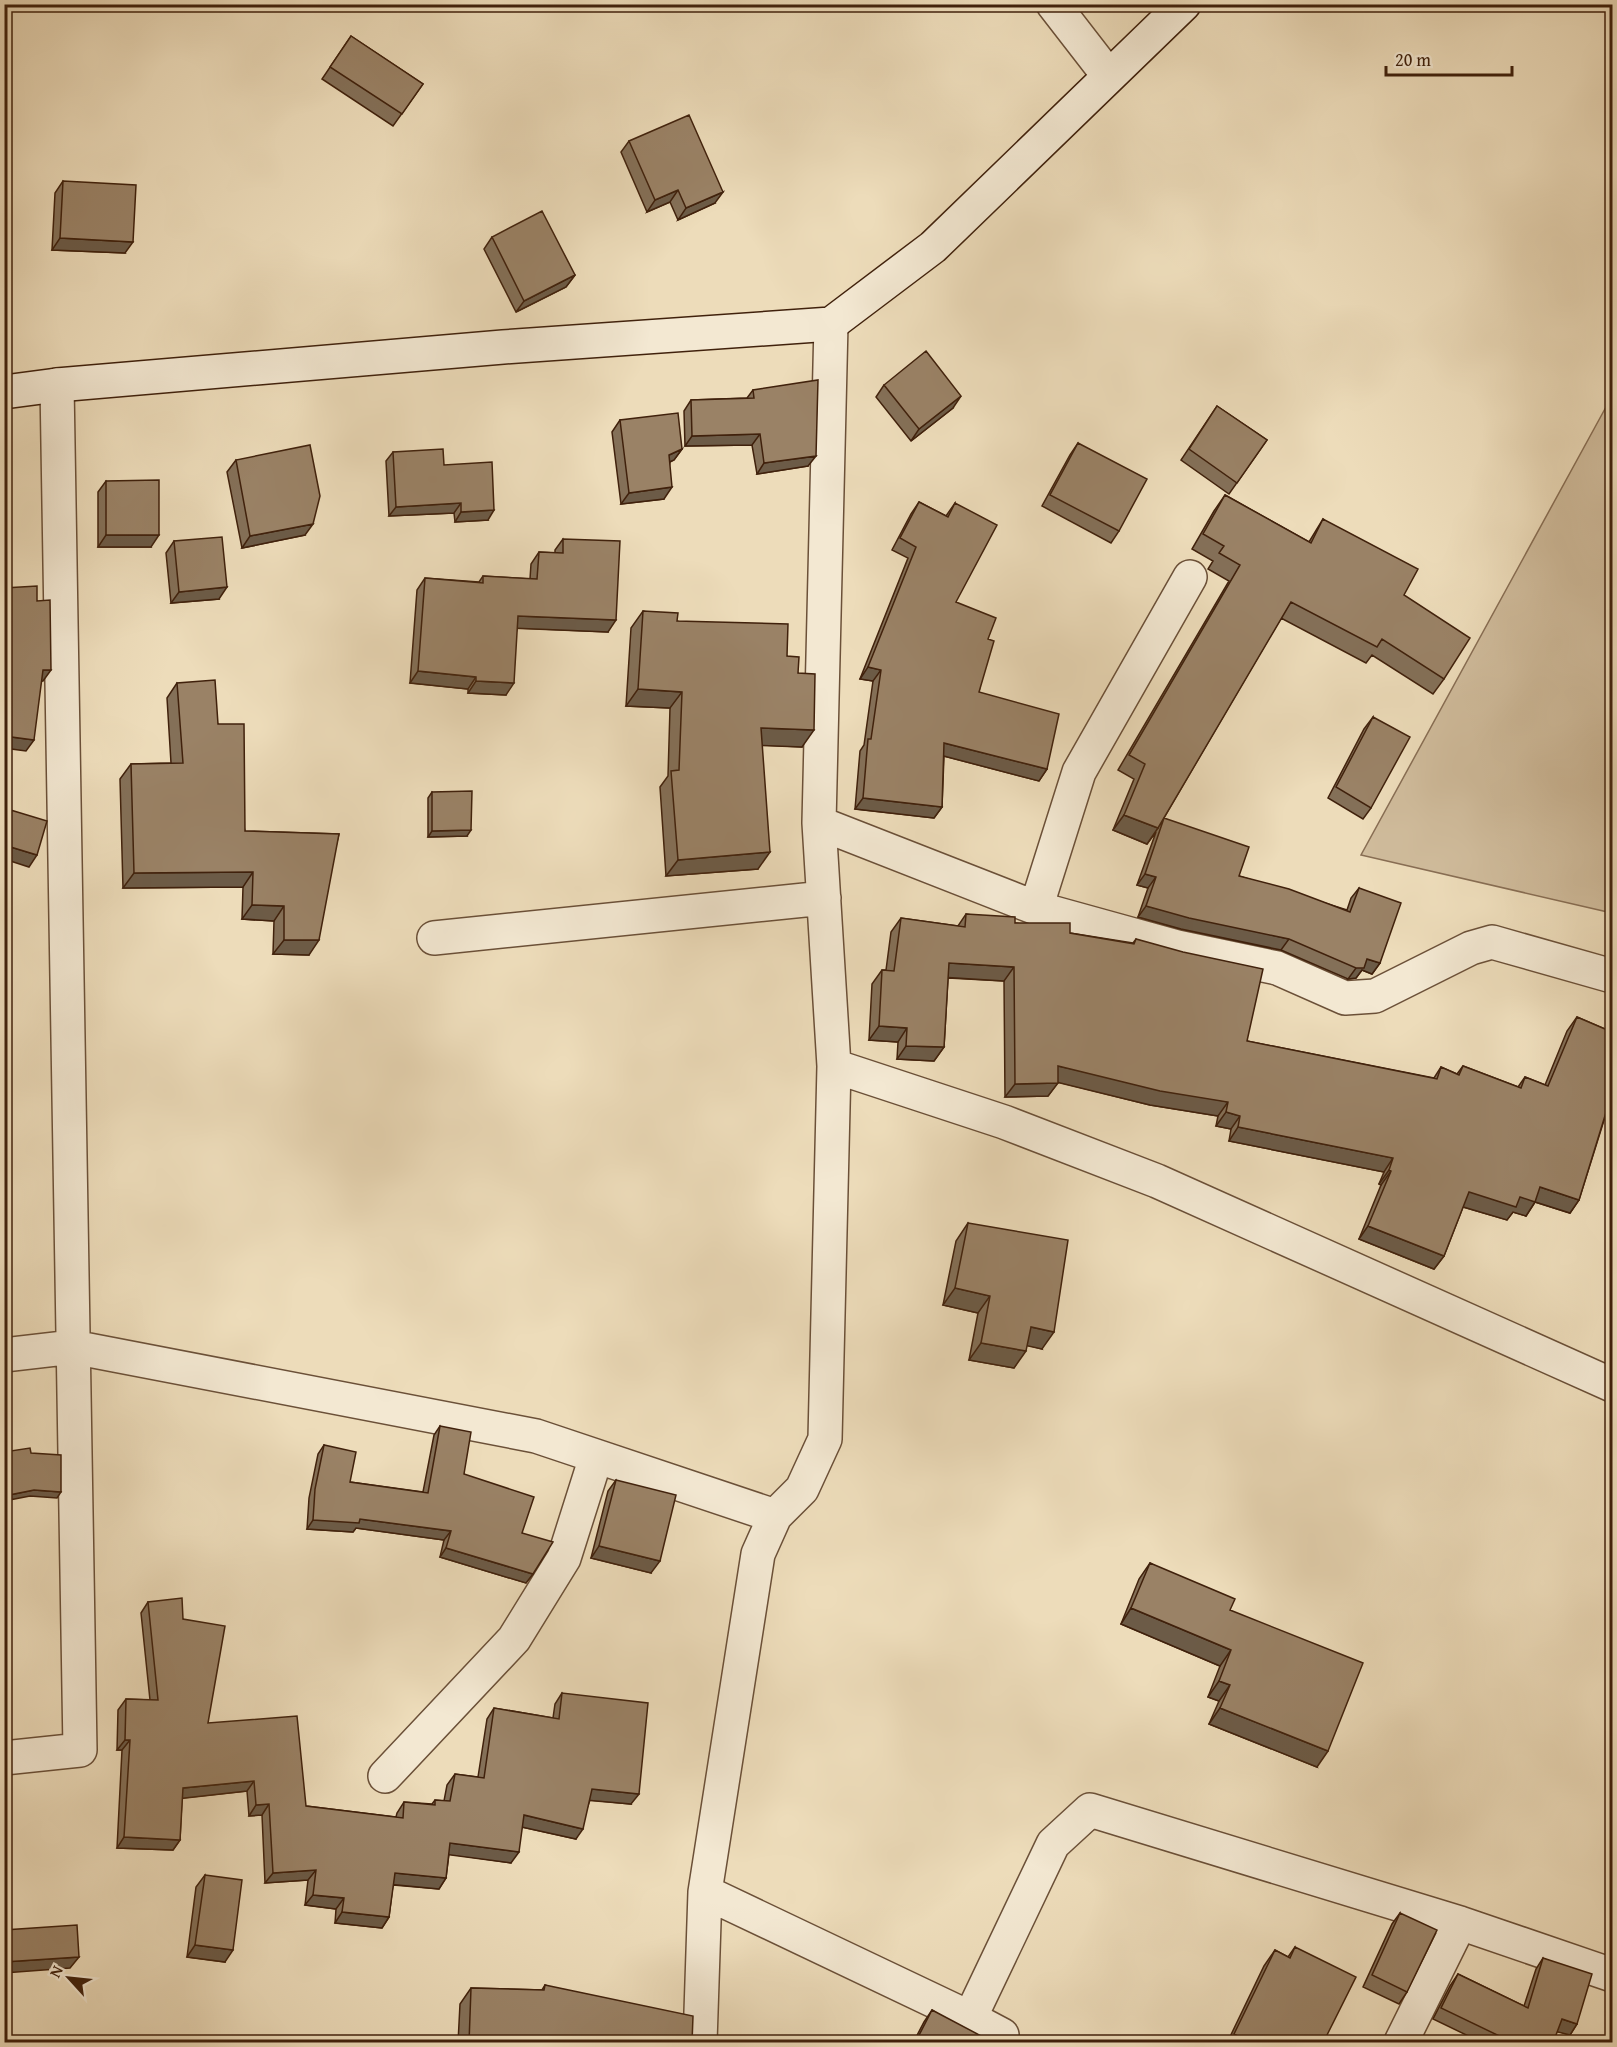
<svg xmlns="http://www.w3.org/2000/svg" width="1617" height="2047" font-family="'Gentium Book Plus',serif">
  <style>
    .green { fill: #d0bc9c; stroke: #886e54; stroke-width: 1.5 }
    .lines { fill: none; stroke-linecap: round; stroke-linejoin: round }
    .street-casing { stroke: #6b5038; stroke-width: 36 }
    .secondary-casing { stroke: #40210c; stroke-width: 36 }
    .street { stroke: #f3e8d2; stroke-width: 33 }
    .secondary { stroke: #f3e8d2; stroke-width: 33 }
    .wall { fill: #847058; stroke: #40210c; stroke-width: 1.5 }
    .shaded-wall { fill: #6c5b47; stroke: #40210c; stroke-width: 1.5 }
    .building { fill: #9a8266; stroke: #40210c; stroke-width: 1.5 }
  </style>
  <rect width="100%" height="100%" fill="#eddcba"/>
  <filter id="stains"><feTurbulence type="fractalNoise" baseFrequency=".00333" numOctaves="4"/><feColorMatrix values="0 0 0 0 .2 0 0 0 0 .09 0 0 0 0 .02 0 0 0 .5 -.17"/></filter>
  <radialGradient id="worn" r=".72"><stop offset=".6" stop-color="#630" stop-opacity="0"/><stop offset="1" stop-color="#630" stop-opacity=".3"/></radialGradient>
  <path class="green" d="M1612,396V913L1361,855Z"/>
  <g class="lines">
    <g class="street-casing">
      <path id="street" d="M1053,4L1108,75
        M819,823L1036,908L1177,947L1277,968L1345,998L1375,996L1471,948L1492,942L1612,976
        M1036,908L1079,772L1190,577
        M434,938L824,898
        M834,1066L1004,1122L1157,1181L1612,1385
        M4,1355L73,1347L536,1436L775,1516
        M4,1758L80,1750L57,385
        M385,1776L514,1639L564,1558L596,1457
        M705,1892L970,2018L1002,2035L998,2042
        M970,2018L1053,1844L1090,1810L1460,1923L1612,1975
        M700,2042L705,1892L758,1554L775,1516L802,1489L825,1439L834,1066L819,823L831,324
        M1401,2042L1460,1923"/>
    </g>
    <g class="secondary-casing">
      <path id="secondary" d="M4,392L57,385L503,347L831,324L933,247L1184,4"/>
    </g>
    <use href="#street" class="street"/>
    <use href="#secondary" class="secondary"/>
  </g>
  <path class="wall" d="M351,36L423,84L393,126L322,79Z
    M629,141L715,203L678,220L670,202L647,212L621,152Z
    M63,181L125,253L52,250L55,193Z
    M492,237L575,275L566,287L516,312L484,249Z
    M884,385L953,408L911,441L876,397Z
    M753,390L808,466L757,474L752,445L685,446L684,411L691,400L747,398Z
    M1217,406L1267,440L1229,494L1181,460Z
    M620,420L682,449L674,460L670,462L664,499L621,504L612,432Z
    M1078,443L1119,531L1111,543L1042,506L1070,455Z
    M393,452L444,465L488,520L455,522L454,513L389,516L386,461Z
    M236,460L305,535L242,548L227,472Z
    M106,481L151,547H98V492Z
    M1225,495L1309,542L1323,519L1404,595L1444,679L1433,694L1372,655L1366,663L1281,618L1162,821L1239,876L1347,910L1351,898L1359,888L1380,963L1372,974L1362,970L1356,978L1348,979L1281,950L1181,929L1138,917L1148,888L1137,885L1156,832L1147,844L1113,830L1134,779L1118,770L1229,581L1208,569L1213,561L1192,549L1214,511Z
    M919,502L946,516L955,503L956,602L988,639L979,692L1047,769L1039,781L944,756L942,807L934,818L855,809L860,751L864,745L873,681L860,679L908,558L892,550L911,514Z
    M563,539L608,632L517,628L506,695L468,693V689L410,683L417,590L425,578L479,582L483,576L530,579L531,564L539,552L555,553V550Z
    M174,541L219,599L171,603L166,553Z
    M643,611L677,621L787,656L798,673L802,747L762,745L758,869L666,876L660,787L668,776L670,708L626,706L631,628Z
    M177,683L218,724L245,831L339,834L309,955L273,954L274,921L242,919L243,887L123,888L120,779L131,764L171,763L167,698Z
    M1373,717L1371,808L1363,819L1328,798L1364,729Z
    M432,792L467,836L428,837V798Z
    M966,914L1070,933L1133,943L1136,939L1247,1041L1434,1078L1441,1067L1457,1074L1463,1066L1518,1087L1525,1077L1545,1085L1567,1031L1577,1017L1612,1032V1099L1611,1098L1579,1200L1570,1213L1535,1202L1526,1216L1513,1212L1507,1220L1463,1207L1444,1256L1434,1269L1359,1239L1381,1185L1379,1184L1384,1172L1229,1141L1231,1129L1216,1126L1218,1116L1150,1105L1058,1082L1048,1096L1005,1097L1004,981L948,978L944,1047L934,1061L897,1059L898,1042L869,1040L872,984L882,970H886L891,932L901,918L958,926Z
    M968,1223L1042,1349L1027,1345L1014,1368L969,1360L978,1313L943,1305L956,1241Z
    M440,1426L464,1474L522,1533L533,1574L526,1583L440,1557L444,1540L356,1528L353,1532L307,1529L309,1498L318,1454L324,1445L350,1482L423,1492L434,1435Z
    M616,1480L651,1573L591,1558L608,1491Z
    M1150,1563L1230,1610L1317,1767L1209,1724L1219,1701L1208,1697L1220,1666L1121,1624L1139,1579Z
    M148,1602L183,1619L208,1723L306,1806L396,1817L397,1813L404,1802L432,1804L435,1800L444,1801L447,1785L455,1774L478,1777L487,1719L494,1708L553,1718L555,1704L562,1693L631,1804L590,1800L576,1839L522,1827L511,1863L449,1854L446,1878L439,1889L393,1885L389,1917L382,1928L335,1923L336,1909L305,1905L308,1880L265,1883L262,1815L249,1816L247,1791L182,1798L180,1840L173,1850L117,1848L122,1750H117L118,1710L126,1699L150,1700L141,1613Z
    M205,1875L225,1962L187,1957L196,1887Z
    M1400,1913L1407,1992L1399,2004L1363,1987L1392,1924Z
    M1295,1947L1323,2043H1227L1264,1966L1275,1950L1288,1957Z
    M1543,1958L1577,2024L1570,2035L1557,2031L1553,2043H1483L1433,2019L1450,1986L1458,1974L1524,2006L1536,1969Z
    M545,1985L692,2043H458L460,2004L471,1988L542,1990Z
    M932,2010L983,2043H913L924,2022Z"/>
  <path class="shaded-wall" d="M678,190L670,202L647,212L655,200Z
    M723,192L715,203L678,220L686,208Z
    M60,238L133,242L125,253L52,250Z
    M575,275L566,287L516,312L524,301Z
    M961,396L953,408L911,441L919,429Z
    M760,434L752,445L685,446L692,436Z
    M682,449L674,460L660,466L669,455Z
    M816,456L808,466L757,474L764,463Z
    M672,487L664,499L621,504L629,493Z
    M461,503L454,513L389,516L396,507Z
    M494,510L488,520L455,522L461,512Z
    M313,524L305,535L242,548L250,536Z
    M106,535H159L151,547H98Z
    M227,587L219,599L171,603L179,592Z
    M518,616L616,620L608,632L510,628Z
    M868,667L881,670L873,681L860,679Z
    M43,670H51L43,681L35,682Z
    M418,671L476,677L468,689L410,683Z
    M476,681L514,683L506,695L468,693Z
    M638,689L682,692L670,708L626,706Z
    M761,728L814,730L802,747L749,745Z
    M4,736L34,740L26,751L4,748Z
    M944,743L1047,769L1039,781L936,754Z
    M863,798L942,807L934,818L855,809Z
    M1124,815L1158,828L1147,844L1113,830Z
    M471,830L467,836L428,837L432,831Z
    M4,845L37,855L29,867L4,859Z
    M770,852L758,869L666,876L678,860Z
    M253,872L243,887L123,888L134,873Z
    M1145,874L1156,877L1148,888L1137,885Z
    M252,905L284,906L274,921L242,919Z
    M1146,906L1289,939L1281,950L1181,929L1138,917Z
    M284,940H319L309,955L273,954Z
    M1367,959L1380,963L1372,974L1362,970L1356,978L1348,979L1356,968Z
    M949,963L1014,967L1004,981L940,977Z
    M879,1026L907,1028L898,1042L869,1040Z
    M906,1046L944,1047L934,1061L897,1059Z
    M1058,1066L1228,1102L1218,1116L1150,1105L1048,1080Z
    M1058,1083L1048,1096L1005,1097L1015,1084Z
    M1226,1112L1240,1116L1231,1129L1216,1126Z
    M1238,1127L1393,1158L1384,1172L1229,1141Z
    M1389,1170L1391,1171L1381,1185L1379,1184Z
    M1540,1187L1579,1200L1570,1213L1535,1202L1526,1216L1513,1212L1507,1220L1460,1206L1469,1192L1520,1197Z
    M1368,1226L1444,1256L1434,1269L1359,1239Z
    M955,1288L990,1296L978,1313L943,1305Z
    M1031,1327L1054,1332L1042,1349L1019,1344Z
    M981,1343L1026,1351L1014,1368L969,1360Z
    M34,1490L61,1492L57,1498L30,1496L4,1501V1496Z
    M360,1519L451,1531L444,1540L356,1528L353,1532L307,1529L313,1520Z
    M599,1546L660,1561L651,1573L591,1558Z
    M446,1548L533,1574L526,1583L440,1557Z
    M1131,1608L1231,1650L1220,1666L1121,1624Z
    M1219,1681L1230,1685L1219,1701L1208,1697Z
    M1220,1708L1328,1751L1317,1767L1209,1724Z
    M125,1740H130L122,1750H117Z
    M254,1781L247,1791L176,1799L183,1788Z
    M592,1789L639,1794L631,1804L585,1800Z
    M269,1804L262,1815L249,1816L256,1805Z
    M524,1815L583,1829L576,1839L517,1826Z
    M124,1837L180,1840L173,1850L117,1848Z
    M450,1843L519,1852L511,1863L443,1854Z
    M316,1870L308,1880L265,1883L273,1873Z
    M395,1873L446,1878L439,1889L387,1884Z
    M313,1895L344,1898L336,1909L305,1905Z
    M342,1912L389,1917L382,1928L335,1923Z
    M195,1945L233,1950L225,1962L187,1957Z
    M79,1957L70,1968L4,1973V1962Z
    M1562,2019L1577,2024L1570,2035L1554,2031Z"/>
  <path class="building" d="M351,36L423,84L402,114L330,67Z
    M689,115L723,192L686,208L678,190L655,200L629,141Z
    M63,181L136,185L133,242L60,238Z
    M542,211L575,275L524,301L492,237Z
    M926,351L961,396L919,429L884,385Z
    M818,380L816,456L764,463L760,434L692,436L691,400L754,398L753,390Z
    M1217,406L1267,440L1237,483L1189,449Z
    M678,413L682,449L669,455L672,487L629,493L620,420Z
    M1078,443L1147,479L1119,531L1050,495Z
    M310,445L320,496L313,524L250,536L236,460Z
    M443,449L444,465L492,462L494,510L461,512V503L396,507L393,452Z
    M159,480V535H106V481Z
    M1225,495L1311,543L1323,519L1418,569L1404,595L1470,638L1444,679L1382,639L1377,647L1291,602L1158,828L1124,815L1145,764L1129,755L1240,565L1219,553L1224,546L1203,534Z
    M919,502L948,517L955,503L997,525L956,602L996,618L988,639L994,641L979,692L1059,714L1047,769L944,743L942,807L863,798L868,739H871L881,670L868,667L916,547L900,538Z
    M222,537L227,587L179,592L174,541Z
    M563,539L620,541L616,620L518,616L514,683L476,681V677L418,671L425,578L483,583V576L537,579L539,552L563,553Z
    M37,586V601L50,600L51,670H43L34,740L4,736V588Z
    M643,611L678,613L677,621L788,624L787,656L799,657L798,673L815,674L814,730L761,728L770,852L678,860L671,771L679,770L682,692L638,689Z
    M215,680L218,724H244L245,831L339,834L319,940H284V906L252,905L253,872L134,873L131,764L183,763L177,683Z
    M1373,717L1410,737L1371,808L1336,787Z
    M472,791L471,830L432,831V792Z
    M4,808L47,821L37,855L4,845Z
    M1164,818L1249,847L1239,876L1289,889L1350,912L1359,888L1401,903L1380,963L1367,959L1364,968H1356L1289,939L1189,918L1146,906L1156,877L1145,874Z
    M966,914L1015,917V923H1070V933L1134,944L1136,939L1183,952L1263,969L1247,1041L1437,1079L1441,1067L1459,1075L1463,1066L1521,1088L1525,1077L1548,1086L1577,1017L1612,1032V1093L1579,1200L1540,1187L1535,1202L1520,1197L1516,1207L1469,1192L1444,1256L1368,1226L1391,1171L1389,1170L1393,1158L1238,1127L1240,1116L1226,1112L1228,1102L1160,1091L1058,1066V1083L1015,1084L1014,967L949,963L944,1047L906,1046L907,1028L879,1026L882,970L894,971L901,918L965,927Z
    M968,1223L1068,1240L1054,1332L1031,1327L1026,1351L981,1343L990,1296L955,1288Z
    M4,1408L11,1451L30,1448L31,1453L61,1455V1492L34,1490L4,1496Z
    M440,1426L471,1432L464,1474L534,1497L522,1533L553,1542L533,1574L446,1548L451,1531L360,1519L359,1523L313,1520L315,1489L324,1445L356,1452L350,1482L428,1493Z
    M616,1480L676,1495L660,1561L599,1546Z
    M1150,1563L1235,1599L1230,1610L1363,1663L1328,1751L1220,1708L1230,1685L1219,1681L1231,1650L1131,1608Z
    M182,1598L183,1619L225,1626L208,1723L297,1716L306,1806L403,1818L404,1802L435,1805V1800L450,1801L455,1774L484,1778L494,1708L559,1719L562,1693L648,1703L639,1794L592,1789L583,1829L524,1815L519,1852L450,1843L446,1878L395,1873L389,1917L342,1912L344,1898L313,1895L316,1870L273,1873L269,1804L256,1805L254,1781L183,1788L180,1840L124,1837L130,1740H125L126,1699L158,1700L148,1602Z
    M205,1875L242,1880L233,1950L195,1945Z
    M1400,1913L1437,1930L1407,1992L1372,1975Z
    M77,1925L79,1957L4,1962V1930Z
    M1295,1947L1356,1977L1323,2043H1250L1234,2034L1275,1950L1290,1958Z
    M1543,1958L1592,1974L1577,2024L1562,2019L1553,2043H1514L1441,2008L1458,1974L1528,2008Z
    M545,1985L693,2016L692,2043H469L471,1988L544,1990Z
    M932,2010L985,2038L983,2043H915Z"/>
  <rect width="1617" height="2047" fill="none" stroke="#eddcba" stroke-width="24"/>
  <rect x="6" y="6" width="1605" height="2035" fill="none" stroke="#40210c" stroke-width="3"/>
  <rect x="12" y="12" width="1593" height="2023" fill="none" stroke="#40210c" stroke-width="1.5"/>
  <g transform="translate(69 1978) rotate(297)" stroke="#f3e8d2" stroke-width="4.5" paint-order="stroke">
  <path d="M0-4.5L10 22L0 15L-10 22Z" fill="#40210c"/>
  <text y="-9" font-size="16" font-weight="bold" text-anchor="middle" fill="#40210c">N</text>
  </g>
  <path d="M1386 66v9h126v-9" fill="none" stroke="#40210c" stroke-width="3"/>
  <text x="1395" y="66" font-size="18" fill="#40210c" stroke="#f3e8d2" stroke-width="4.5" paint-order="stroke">20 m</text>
  <rect width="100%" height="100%" filter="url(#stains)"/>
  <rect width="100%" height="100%" fill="url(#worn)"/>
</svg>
